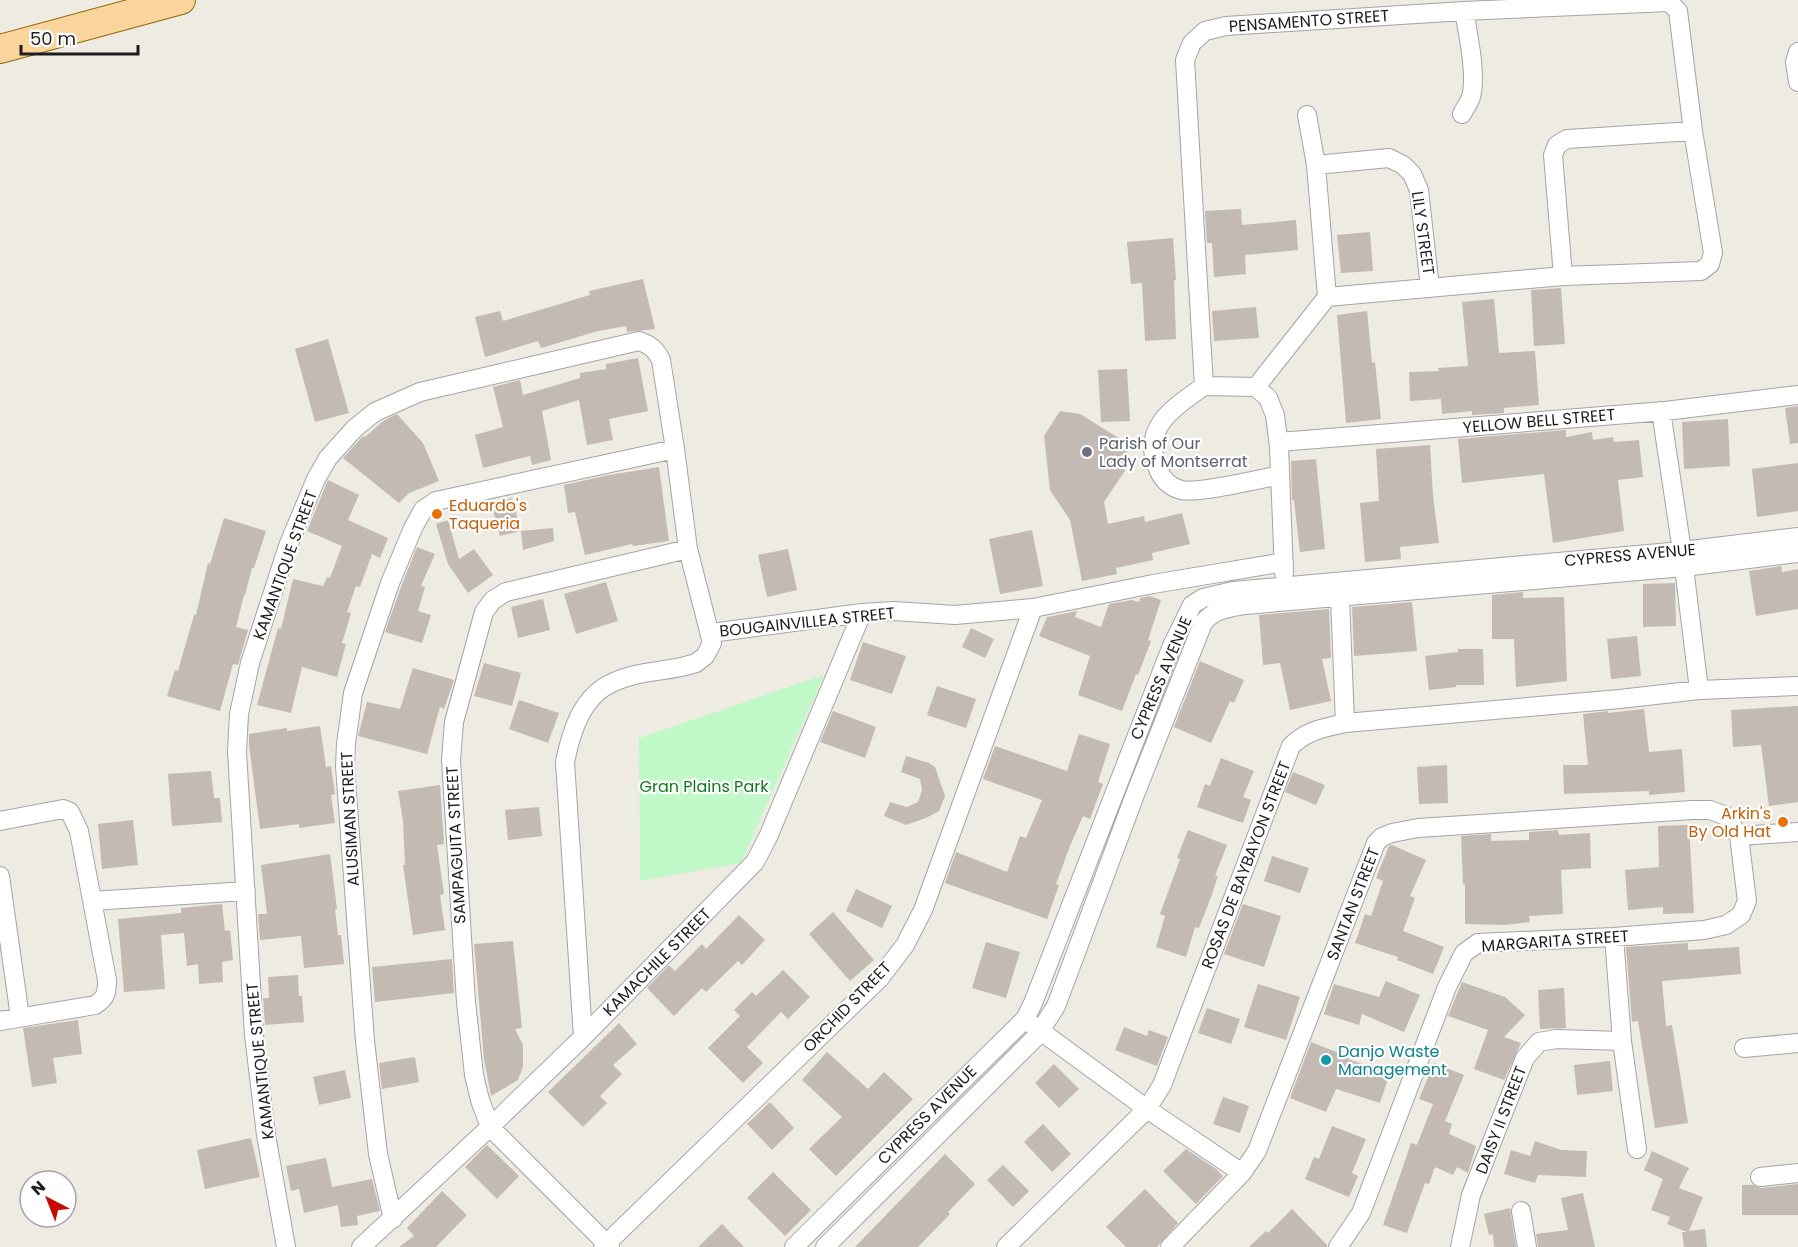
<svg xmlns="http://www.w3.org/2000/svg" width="1798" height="1247" font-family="Poppins,sans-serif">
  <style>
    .park { fill: #c1f8c7 }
    .building { fill: #c3bab3 }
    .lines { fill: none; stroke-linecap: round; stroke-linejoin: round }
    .minor-casing { stroke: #a4a4a4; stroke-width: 20 }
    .primary-casing { stroke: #926804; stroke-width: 30 }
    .minor { stroke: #fff; stroke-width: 18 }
    .primary { stroke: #f9d49d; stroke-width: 28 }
    .worship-dot { fill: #6b7280; stroke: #fff; stroke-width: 2 }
    .food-dot { fill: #e8710a; stroke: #fff; stroke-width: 2 }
    .culture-dot { fill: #0f9aa8; stroke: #fff; stroke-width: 2 }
    .labels { text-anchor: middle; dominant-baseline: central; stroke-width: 4.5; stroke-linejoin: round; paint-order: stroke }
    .street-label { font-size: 16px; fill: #1d1d1d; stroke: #fff }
    .worship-label { font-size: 16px; fill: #5b616d; stroke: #fff; text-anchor: start }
    .food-label { font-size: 16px; fill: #c56008; stroke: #fff; text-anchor: start }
    .park-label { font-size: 16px; fill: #0e781a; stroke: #fff }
    .culture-label { font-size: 16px; fill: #0d838f; stroke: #fff; text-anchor: start }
  </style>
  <rect width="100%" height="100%" fill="#eeebe3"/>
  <path class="park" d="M824,675L741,863L640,881L639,738Z"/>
  <path class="building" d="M1241,209L1242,225L1296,220L1298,250L1245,255L1246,274L1214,277L1212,243H1207L1205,211Z
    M1370,232L1373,271L1341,273L1337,235Z
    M1173,238L1176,280H1174L1176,339L1145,341L1142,283L1131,284L1127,242Z
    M643,279L655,329L627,332L626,326L598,331L541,348L538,341L485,357L475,317L500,311L503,321L590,295L589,291Z
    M1561,288L1565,344L1534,346L1531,290Z
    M1494,299L1499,353L1535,351L1539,405L1504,408V413L1472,415V411L1442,414L1441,399L1410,401L1409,372L1439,371L1438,368L1468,366L1462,302Z
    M1256,307L1259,338L1214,341L1212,311Z
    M1367,311L1372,363L1375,362L1381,419L1346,423L1337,315Z
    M328,339L349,413L315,422L295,349Z
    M638,358L648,411L609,419L613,440L587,445L579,400L542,411L551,460L532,465L530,456L483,468L475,435L503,427L493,387L520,380L523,395L580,378V373L606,369V364Z
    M1127,369L1130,421L1101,422L1098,370Z
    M1798,406V443L1790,444L1785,408Z
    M1060,411L1080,414L1125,442L1130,463L1104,502L1108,524L1144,516L1145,522L1182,513L1190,544L1152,553L1153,560L1116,568L1117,574L1082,581L1070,520L1050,490L1044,436Z
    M397,414L423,443L439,481L409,493L399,503L343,458L363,436L365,437L383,421Z
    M1728,419L1730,466L1684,469L1682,422Z
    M1566,430V437L1592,432L1593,440L1613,437L1614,442L1639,440L1643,477L1618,480L1624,531L1553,543L1544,474L1462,483L1458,439Z
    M1430,445L1433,496L1439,543L1400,547L1401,559L1365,562L1360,503L1379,501L1376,449Z
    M1316,459L1325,549L1300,552L1294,500H1292L1291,461Z
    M1798,463V511L1757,517L1752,469Z
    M659,467L669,541L633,546L632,544L585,555L575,512L568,513L564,485L609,475Z
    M328,480L359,495L348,520L388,538L380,558L372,554L360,587L356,586L347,612L351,613L342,643L346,644L337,677L302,667L291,713L257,705L278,628L281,629L293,579L323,586L327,577L330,578L342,546L307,531Z
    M512,498L521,531L500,536L491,504Z
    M224,518L266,531L254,568H252L245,595H244L236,627L248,630L238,665L233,664L220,711L167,696L175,670L178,671L194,615H196L208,563L210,564Z
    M448,520L459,559L474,549L493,575L468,593L448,564L436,524Z
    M553,528L554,541L523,550L521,531Z
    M1032,530L1043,586L1000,594L989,539Z
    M417,547L435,554L421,586L425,587L418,611L431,615L422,643L385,632L401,587Z
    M788,549L797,590L767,597L758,555Z
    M1781,566L1782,572L1798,569V609L1756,616L1749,571Z
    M606,582L618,621L576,634L564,594Z
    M1675,583L1676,626L1643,627V584Z
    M1523,592V598L1564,597L1567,681L1516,687L1514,639H1492V595Z
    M1150,596L1161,600L1148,640L1151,641L1138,675L1136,674L1122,711L1078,695L1090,656L1039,636L1047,617L1077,611L1075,617L1101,627L1109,604L1132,600L1139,602L1140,598Z
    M543,599L550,630L518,638L511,607Z
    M1412,602L1417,651L1354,656L1352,607Z
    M1329,609L1331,658L1322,659L1331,701L1290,710L1280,663L1263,665L1259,615Z
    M971,628L994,639L985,658L962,647Z
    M1637,636L1641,676L1611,679L1607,639Z
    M863,642L906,656L892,694L850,680Z
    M1458,649H1483L1484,685H1456V687L1429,690L1425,656L1458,652Z
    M1200,661L1244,680L1234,703L1230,701L1211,743L1174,727Z
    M484,663L521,673L512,706L474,696Z
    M413,668L454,680L444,709L440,707L427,754L358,736L367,702L400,709Z
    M937,686L976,699L966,728L927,715Z
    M519,700L559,713L548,743L509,729Z
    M1798,706V802L1769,806L1761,745L1733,747L1731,710Z
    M1644,709L1649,752L1682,749L1685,792L1649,795V791L1564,794L1563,765H1588L1583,714L1608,711V713Z
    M833,711L876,727L865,758L820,742Z
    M320,726L326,767L331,766L335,794L331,795L335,823L299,828V824L260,829L249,745V734L287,728V731Z
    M1079,734L1110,744L1098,782L1103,784L1090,819L1083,816L1070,846L1056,884L1059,885L1047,919L945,883L956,852L1007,872L1020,836L1026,838L1042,800L983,779L995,746L1067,771Z
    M906,756L929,763L935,767L945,796L939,811L926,818L906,825L884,816L890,802L907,807L918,802L922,790L920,779L901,772Z
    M1221,758L1254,771L1243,797L1251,800L1243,823L1197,807L1205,784L1210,786Z
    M1447,765L1448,803L1419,804L1417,767Z
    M211,771L214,798H220L222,822L172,826L168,774Z
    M1293,772L1325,785L1316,805L1285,792Z
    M440,785L444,844L437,845L444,894L440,895L445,930L413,935L403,865H405L403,821L398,791Z
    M539,807L542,836L508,840L505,810Z
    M133,820L138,865L102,869L98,824Z
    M1689,825L1694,913L1663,914V907L1628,910L1625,870L1659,867L1658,826Z
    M1188,830L1227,845L1215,876H1218L1211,897L1199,928L1195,927L1186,957L1156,947L1165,916L1160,914L1180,859L1177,858Z
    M1558,830L1559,835L1590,833L1591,868L1561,870L1563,914L1529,916L1530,922L1504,925L1465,924V884H1463L1461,836L1491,834V841L1529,840V832Z
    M1392,845L1426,860L1410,896L1415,898L1403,931L1444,947L1433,974L1397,960L1398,957L1355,943L1365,914L1371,916L1383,881L1376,878L1389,846Z
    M330,854L337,909H335L338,935H341L344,964L304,968L301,936L260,940L258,914H267L261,865Z
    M1272,856L1309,868L1300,893L1264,881Z
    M856,889L892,906L882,928L846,911Z
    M222,904L225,931L230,930L233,960L222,962L223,982L199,984L198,964L187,966L184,933L161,935L165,989L124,992L118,919L181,913V908Z
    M1243,904L1281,916L1264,967L1224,954Z
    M833,912L874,960L850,981L809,934Z
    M739,915L765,940L742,965L738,961L706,992L702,988L674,1016L647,988L669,965L675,971L702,944L706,949Z
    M513,941L522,1028L515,1029L523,1045V1067L518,1080L491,1096L484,1059L474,944Z
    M986,942L1020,952L1006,998L972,988Z
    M1688,943V950L1739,947L1741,974L1662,981L1666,1026L1672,1025L1688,1123L1655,1128L1638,1021L1632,1022L1626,947Z
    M452,959L454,993L375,1002L372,967Z
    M783,970L810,997L788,1019L781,1012L747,1047L763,1063L743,1083L708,1048L740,1016L734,1010L752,992L756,996Z
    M298,975L299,996H302L304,1022L265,1025L263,998H269L268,977Z
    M1386,981L1420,995L1404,1032L1362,1014L1359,1025L1324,1014L1334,984L1379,997Z
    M1462,982L1505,997L1525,1015L1504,1037L1521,1043L1504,1080L1474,1069L1488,1030L1448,1016Z
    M1258,984L1300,997L1286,1040L1244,1027Z
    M1564,988L1566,1028L1540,1029L1538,990Z
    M1207,1008L1240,1019L1231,1044L1198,1033Z
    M78,1020L82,1054L53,1058L57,1083L32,1087L23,1028Z
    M619,1023L637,1044L613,1065L622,1074L600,1096L607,1103L583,1127L548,1092Z
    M1124,1027L1147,1036L1149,1030L1168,1037L1157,1066L1115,1050Z
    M1311,1042L1349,1057L1348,1059L1390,1073L1380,1103L1336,1089L1326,1112L1290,1098Z
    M827,1052L868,1089L884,1072L913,1099L836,1176L809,1149L842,1117L802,1080Z
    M415,1057L419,1082L382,1089L379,1063Z
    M1610,1061L1613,1091L1577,1095L1574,1065Z
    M1434,1063L1464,1075L1445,1121L1452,1124L1449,1134L1476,1146L1468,1173L1457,1167L1453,1175L1435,1167L1429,1184L1425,1183L1407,1233L1383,1225L1411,1143L1417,1145L1433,1104L1419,1099Z
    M1054,1064L1079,1089L1059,1108L1035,1083Z
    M345,1070L351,1098L319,1105L313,1077Z
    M1223,1097L1249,1106L1240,1133L1213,1124Z
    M770,1102L794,1128L772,1150L747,1124Z
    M1043,1124L1071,1154L1052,1172L1024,1142Z
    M1332,1126L1366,1139L1352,1173L1358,1176L1349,1197L1305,1179L1314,1157L1319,1159Z
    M251,1138L260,1177L205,1189L197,1150Z
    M1535,1141L1561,1150L1587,1151L1586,1177L1538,1175L1535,1183L1504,1174L1511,1150L1530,1156Z
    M487,1145L519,1176L497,1199L465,1167Z
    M1186,1149L1216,1169L1223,1176L1196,1204L1163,1171Z
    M1652,1151L1689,1168L1679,1188L1703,1197L1689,1231L1705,1229L1707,1247H1684L1682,1232H1687L1667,1224L1670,1217L1651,1210L1663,1179L1644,1170Z
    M945,1154L975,1184L948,1212L950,1214L918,1247H855Z
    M326,1158L332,1187L372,1179L380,1211L357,1216L358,1225L341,1227L338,1205L304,1213L299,1189L291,1191L286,1166Z
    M1003,1165L1029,1191L1013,1207L987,1180Z
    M773,1172L811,1210L785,1236L747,1198Z
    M1798,1184V1215H1742V1185H1753L1761,1188Z
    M1145,1189L1178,1223L1157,1247H1126L1106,1227Z
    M442,1191L467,1215L436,1247H399L414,1236L407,1228Z
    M1583,1193L1595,1247H1538L1536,1234L1568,1230L1561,1198Z
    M1510,1208L1516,1247H1494L1493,1234L1489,1235L1484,1214Z
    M1292,1209L1327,1245V1247H1249L1266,1231L1268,1233Z
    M722,1224L744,1247H698Z"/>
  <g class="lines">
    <g class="minor-casing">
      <path id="minor" d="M1798,52L1795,62L1798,82
        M1462,114C1465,108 1469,103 1471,97C1477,75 1468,34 1464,11
        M1316,165L1389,158L1403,165L1412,174L1419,190L1430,288
        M1563,276L1553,155L1557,145L1567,139L1693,131
        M1204,386L1256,387L1268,398L1275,415L1279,447L1284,573
        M1256,387L1327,297L1316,165L1307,115
        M1661,411L1682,551L1699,690
        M1279,442L1665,411L1798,395
        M1280,475C1260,479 1197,494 1181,490C1170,487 1162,479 1158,469C1140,427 1175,407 1204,386L1185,60L1192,43L1205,31L1226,26L1464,11L1669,2L1678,11L1693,131L1713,253L1710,264L1701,271L1563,276L1327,297
        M1336,587L1340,598L1345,723
        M711,633L862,613L894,611L955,615L1033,608L1153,584L1284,562
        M0,821L63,809L70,812L79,831L107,980C107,993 106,998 95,1005L0,1021
        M1739,836L1798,832
        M0,876L20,1017
        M92,901L246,891
        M1614,937L1622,1041L1637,1149
        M1031,1024L1147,1109L1242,1173
        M1744,1048L1798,1043
        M1760,1177L1798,1173
        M1521,1211L1527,1247
        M393,1219L378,1154L365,1041L345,766L346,744L353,693L390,583L413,528L423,510L436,501L675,449
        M286,1247L266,1135L254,1035L237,752L239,714L250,663L288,546L316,479L328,458L355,428L375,412L420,392L639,341C651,345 656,350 661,360L675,449L688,549L712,643L705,656L696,663C670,672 639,670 614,682C582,695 571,732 565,762L583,1037
        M361,1247L490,1127L583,1037L755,862L768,837L862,613
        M603,1247L880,978L905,945L923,910L1033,608
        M610,1247L490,1127L480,1100L474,1075L466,1002L451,760L454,722L484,612L493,600L506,592L688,549
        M794,1247L1025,1019L1033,1003L1171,648L1192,605L1203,598L1233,591L1682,551L1798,537
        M825,1247L1037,1036L1056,1006L1136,792L1203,623C1214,609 1228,608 1245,605L1684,567L1798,553
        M1006,1247L1147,1109L1162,1085L1291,746C1307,730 1325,728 1345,723L1620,699L1699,690L1798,686
        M1170,1247L1242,1173L1257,1151L1376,843L1382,837L1392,833L1418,828L1692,810H1710L1726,816L1739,836L1747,901L1741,915L1726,925L1704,930L1614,937L1478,943L1464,953L1447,987L1361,1213L1338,1247
        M1460,1247L1471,1195L1525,1058L1539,1042L1557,1039L1622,1041"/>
    </g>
    <g class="primary-casing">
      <path id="primary" d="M0,49L181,0"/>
    </g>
    <use href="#minor" class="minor"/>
    <use href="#primary" class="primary"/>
  </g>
  <circle class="worship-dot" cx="1087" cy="452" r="6"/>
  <g class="food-dot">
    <circle cx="437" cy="514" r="6"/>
    <circle cx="1783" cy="822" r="6"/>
  </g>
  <circle class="culture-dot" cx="1326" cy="1060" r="6"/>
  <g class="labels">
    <g class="street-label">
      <text transform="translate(1309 21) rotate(-4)">PENSAMENTO STREET</text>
      <text transform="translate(1423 233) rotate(82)">LILY STREET</text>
      <text transform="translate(1539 421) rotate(-5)">YELLOW BELL STREET</text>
      <text transform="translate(1630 555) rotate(-5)">CYPRESS AVENUE</text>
      <text transform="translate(285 565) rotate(-70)">KAMANTIQUE STREET</text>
      <text transform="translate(807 622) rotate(-6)">BOUGAINVILLEA STREET</text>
      <text transform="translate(1161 678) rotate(-67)">CYPRESS AVENUE</text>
      <text transform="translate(350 819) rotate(-93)">ALUSIMAN STREET</text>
      <text transform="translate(456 845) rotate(-93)">SAMPAGUITA STREET</text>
      <text transform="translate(1246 865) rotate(-69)">ROSAS DE BAYBAYON STREET</text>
      <text transform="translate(1353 904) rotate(-69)">SANTAN STREET</text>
      <text transform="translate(1555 941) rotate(-4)">MARGARITA STREET</text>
      <text transform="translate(657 962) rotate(-45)">KAMACHILE STREET</text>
      <text transform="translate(847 1007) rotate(-46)">ORCHID STREET</text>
      <text transform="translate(260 1061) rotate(-96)">KAMANTIQUE STREET</text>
      <text transform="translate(927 1115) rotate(-45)">CYPRESS AVENUE</text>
      <text transform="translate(1501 1120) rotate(-69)">DAISY II STREET</text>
    </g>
    <g class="worship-label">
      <text x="1099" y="443">Parish of Our<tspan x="1099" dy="18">Lady of Montserrat</tspan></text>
    </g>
    <g class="food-label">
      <text x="449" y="505">Eduardo's<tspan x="449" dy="18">Taqueria</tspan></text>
      <text x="1771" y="813" text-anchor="end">Arkin's<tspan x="1771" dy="18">By Old Hat</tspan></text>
    </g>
    <g class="park-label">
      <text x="704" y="786">Gran Plains Park</text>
    </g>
    <g class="culture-label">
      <text x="1338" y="1051">Danjo Waste<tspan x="1338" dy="18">Management</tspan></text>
    </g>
  </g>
  <g transform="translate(48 1199) rotate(318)"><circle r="28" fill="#ffffff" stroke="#a5a5a5" stroke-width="1.5"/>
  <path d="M0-4.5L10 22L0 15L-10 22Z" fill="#c50b06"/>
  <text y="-9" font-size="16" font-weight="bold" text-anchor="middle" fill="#1d1d1d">N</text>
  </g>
  <path d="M21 45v9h117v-9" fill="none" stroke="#1d1d1d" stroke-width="3"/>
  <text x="30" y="45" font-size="18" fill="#1d1d1d" stroke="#ffffff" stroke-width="4.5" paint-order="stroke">50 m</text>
</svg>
